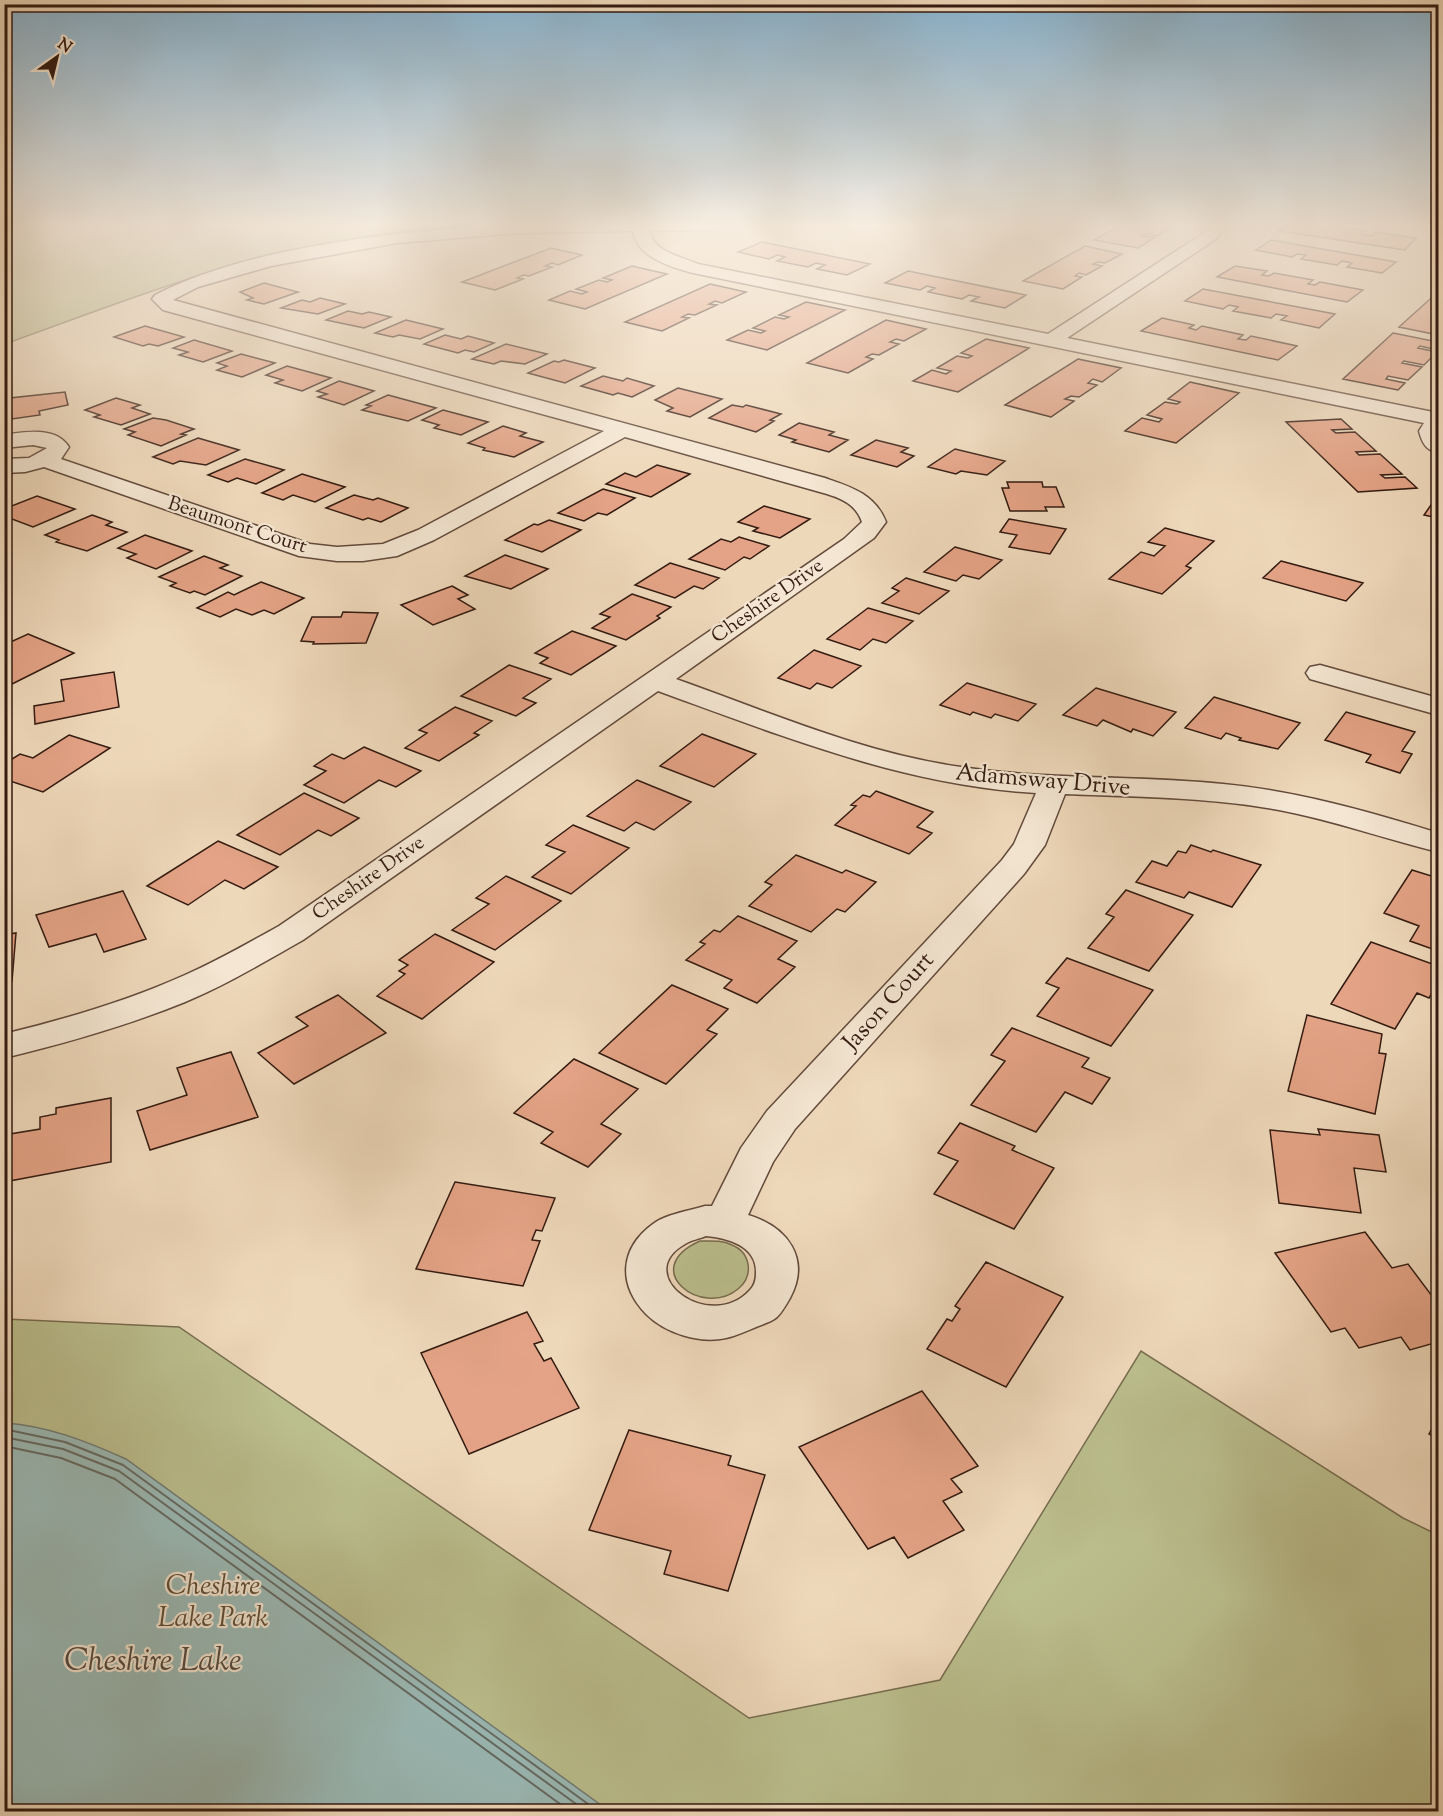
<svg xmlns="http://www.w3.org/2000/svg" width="1443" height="1816" font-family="'Sorts Mill Goudy',serif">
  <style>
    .green { fill: #bbbe8d; stroke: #776c4f; stroke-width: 1.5 }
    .water { fill: #9ab9b5; stroke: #717a73; stroke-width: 1.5 }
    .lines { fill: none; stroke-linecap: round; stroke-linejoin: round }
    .shore { stroke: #666a63; stroke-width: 2 }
    .building { fill: #e4a386; stroke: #331b11; stroke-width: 1.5 }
    .minor-casing { stroke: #624a3b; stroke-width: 3 }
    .minor { fill: #f4e6d2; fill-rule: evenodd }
    .labels { text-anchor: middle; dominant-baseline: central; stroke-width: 4.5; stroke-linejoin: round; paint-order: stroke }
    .far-street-label { font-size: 20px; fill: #331b11; stroke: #f4e6d2 }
    .street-label { font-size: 24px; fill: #331b11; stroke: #f4e6d2 }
    .near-park-label { font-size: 28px; font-style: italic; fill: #5c4c36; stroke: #f4e6d2 }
    .near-water-label { font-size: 32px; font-style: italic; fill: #524a42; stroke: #f4e6d2 }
  </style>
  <rect width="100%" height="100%" fill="#eed8ba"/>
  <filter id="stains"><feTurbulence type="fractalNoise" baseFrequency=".00333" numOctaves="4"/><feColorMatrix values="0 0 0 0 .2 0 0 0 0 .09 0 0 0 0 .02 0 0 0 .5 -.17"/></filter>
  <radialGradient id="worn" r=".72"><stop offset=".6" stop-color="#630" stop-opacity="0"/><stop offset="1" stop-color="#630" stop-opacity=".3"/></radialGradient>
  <path class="green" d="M4,225H486C393,229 297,245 207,273C139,294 72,320 5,344Z
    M700,1241C711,1241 722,1240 732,1245C751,1253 754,1276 738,1289C702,1319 637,1269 700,1241Z
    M5,1319L179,1327L749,1718L940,1680L1141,1351L1403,1518L1438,1535V1811L5,1812Z"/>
  <path class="water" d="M5,1423C48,1426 86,1441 126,1459L609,1811H5Z"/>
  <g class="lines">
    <path class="shore" d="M4,1429L65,1442L123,1465L599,1812
      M4,1437L63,1449L119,1471L587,1812
      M4,1446L61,1458L115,1479L571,1812"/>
  </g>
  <path class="building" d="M1121,225H1162L1171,227L1157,236L1146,234L1142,236L1154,238L1138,248L1094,240Z
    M1285,225H1321L1318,228L1327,229L1331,226L1365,231L1362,234L1372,236L1375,232L1416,238L1405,250L1279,231Z
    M1271,240L1396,262L1382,273L1347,267L1352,263L1342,261L1337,265L1301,259L1306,255L1297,254L1292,257L1256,250Z
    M762,242L870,264L847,275L817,269L825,265L816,263L808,267L777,261L785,257L777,255L769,259L738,252Z
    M1085,246L1122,254L1105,263L1098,262L1093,264L1102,266L1086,275L1079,273L1075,276L1082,277L1063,289L1023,281Z
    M551,248L582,255L558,265L552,263L545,266L552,267L529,276L524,275L517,278L523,279L495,290L462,282Z
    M632,266L667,274L585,309L549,300L570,291L582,294L587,292L576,289L599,280L607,282L612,280L603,278Z
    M1235,266L1267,271L1262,275L1269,276L1274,273L1313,280L1308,284L1315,285L1320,282L1363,290L1347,302L1217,277Z
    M908,271L1026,295L1005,308L971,301L979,297L969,295L962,299L928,292L935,288L927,286L920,290L885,283Z
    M264,283L298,292L264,304L247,300L253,298L240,292Z
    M710,284L746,292L722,303L715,301L709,304L717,305L695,315L688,314L682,317L689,318L662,331L625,322Z
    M1203,289L1335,314L1319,328L1281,320L1287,316L1276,314L1271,318L1233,311L1238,307L1229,305L1223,309L1185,301Z
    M1438,292V335L1399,327Z
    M320,298L345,304L318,314L281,308L302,300L310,302Z
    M806,302L845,310L767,350L727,340L748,330L761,333L765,331L753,328L775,317L784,319L789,317L779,315Z
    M348,311L362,314L369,312L391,317L364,328L326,320Z
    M1162,318L1194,325L1189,328L1196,330L1202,326L1243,335L1238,339L1246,340L1251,336L1297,346L1278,360L1141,331Z
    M406,320L443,329L420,339L399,335L393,337L375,333Z
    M886,320L926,329L904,341L896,339L890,342L899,344L879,355L872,354L866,357L873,359L848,373L807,363Z
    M145,326L184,337L158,346L149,344L143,346L114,337Z
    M1393,333L1438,342V350L1420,346L1418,348L1437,352L1424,365L1404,361L1402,363L1422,367L1408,380L1388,376L1386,379L1405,383L1398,390L1343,379Z
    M445,335L461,339L468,336L494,343L474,352L465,350L458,353L424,344Z
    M986,339L1029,348L958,392L913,381L932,370L946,374L951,371L937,368L957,356L968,358L972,356L961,353Z
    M194,340L232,351L203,362L179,355L188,352L173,348Z
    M506,344L547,354L525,364L501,361L494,364L472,359Z
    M241,354L275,363L242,377L217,370L227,366L217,363Z
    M1078,359L1121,368L1102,382L1093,379L1088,383L1097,385L1079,397L1071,396L1065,399L1074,401L1051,417L1005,405Z
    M564,360L595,368L565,383L528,373L554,361L559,362Z
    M287,366L331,378L302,391L275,383L283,380L266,375Z
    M603,376L623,381L627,378L654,386L632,397L618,393L613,395L581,386Z
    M339,381L374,391L344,405L318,397L327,394L317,391Z
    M1190,382L1239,393L1176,443L1125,431L1142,418L1159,422L1162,419L1147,415L1165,402L1177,404L1180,402L1168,399Z
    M678,388L722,399L690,417L667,411L673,408L655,400Z
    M65,392L68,405L39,411L40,415L12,419L10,398Z
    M388,395L436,408L408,421L362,410L371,406L366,405Z
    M116,398L140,405L132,408L150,414L121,425L94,417L100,415L85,410Z
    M732,405L743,407L746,405L781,414L770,420L774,421L756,432L709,418Z
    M443,410L488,422L461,435L434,428L439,425L422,420Z
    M153,418L166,420L194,429L181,434L186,435L161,446L128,435L135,432L124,429Z
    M1341,419L1352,429L1332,430L1336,433L1355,432L1376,451L1356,452L1359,455L1380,454L1402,474L1381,475L1385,478L1405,477L1417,488L1358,492L1286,422Z
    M799,423L834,432L829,435L848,440L829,452L792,442L796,440L779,435Z
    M503,426L526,433L520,436L543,442L514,457L483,450L485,448L468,443Z
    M198,438L239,450L206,465L180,461L173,464L153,457Z
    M876,440L908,448L901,452L914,456L897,467L851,455Z
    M955,449L1005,461L987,475L961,471L956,474L928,467Z
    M245,459L284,470L256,484L237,478L228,482L208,475Z
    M657,465L690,474L651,497L606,484L625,473L636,477Z
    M302,474L345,487L315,502L293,495L283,500L262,493Z
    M1007,482H1042L1043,487H1056L1064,507H1045L1047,511H1010L1002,488H1009Z
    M603,489L635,498L607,515L598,513L584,521L558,513Z
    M354,495L373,500L378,498L408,508L381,522L368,518L363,520L326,508Z
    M1438,495V518L1424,515Z
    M37,496L75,509L33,527L4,516V509Z
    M764,506L810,519L780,538L753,531L758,528L738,522Z
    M92,515L112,522L106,525L127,532L87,551L56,542L59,540L45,535Z
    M1009,519L1066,529L1050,554L1009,547L1017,535L1000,532Z
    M549,520L581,530L542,552L505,540L534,524L538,525Z
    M1165,528L1214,541L1186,566L1191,568L1162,594L1109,579L1141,552L1154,556L1165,546L1148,542Z
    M145,535L192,551L156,569L127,558L136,554L118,548Z
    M739,537L769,546L750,559L744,557L725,570L689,559L721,539L731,542Z
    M955,547L1002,560L979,579L963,575L956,581L924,572Z
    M505,555L548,569L511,589L465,576Z
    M204,556L228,565L220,568L242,576L205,595L194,591L190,593L170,586L176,583L159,577Z
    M1281,561L1363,583L1346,601L1263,578Z
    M670,563L719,578L703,589L694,586L675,598L635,585Z
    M906,578L949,591L919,614L882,603L899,591L892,588Z
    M261,582L304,598L274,614L264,610L252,615L236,609L220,617L197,608L228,592L234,595Z
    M452,586L468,595L458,599L475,609L433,625L401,605Z
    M632,594L671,607L657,616L660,618L626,640L592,628L610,617L600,614Z
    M868,608L913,621L886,643L873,639L860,650L827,639Z
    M343,612L378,613L366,643L313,644L314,642L301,641L312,617H341Z
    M572,631L616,646L571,675L540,663L548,658L535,653Z
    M28,634L74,653L6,687L4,666L7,665L4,663V645Z
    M814,650L861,666L832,688L817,683L810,689L778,678Z
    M509,665L551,679L523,698L536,703L516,716L461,696Z
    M114,672L119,707L35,724L34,706L64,701L61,680Z
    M967,683L1036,704L1018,721L995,714L991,718L973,712L970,715L940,705Z
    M1096,688L1176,712L1153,736L1133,729L1131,732L1103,720L1097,726L1063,715Z
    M1214,697L1300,723L1278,749L1239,740L1241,738L1226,733L1221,739L1185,728Z
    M455,707L492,721L474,733L479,735L439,761L405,748L427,733L419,730Z
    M1346,712L1415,732L1402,751L1412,754L1400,773L1366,762L1371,755L1325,740Z
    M702,734L756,754L714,787L660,766Z
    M69,735L110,748L43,792L4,779V764L20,754L33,758Z
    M364,747L421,771L396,787L379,780L344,803L304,785L326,771L314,766L332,754L344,759Z
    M637,780L691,802L654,830L636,822L624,831L587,816Z
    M876,791L933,812L917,827L932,833L909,854L835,825L856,806L851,805L863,795L870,797Z
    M304,793L359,818L331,836L318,830L280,855L237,835Z
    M573,825L629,848L571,894L532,877L565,852L546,845Z
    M218,841L278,867L244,889L225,880L188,905L147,886Z
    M1191,845L1211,852L1213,850L1261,865L1232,907L1189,892L1184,898L1136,882L1152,861L1167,866L1178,851L1186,853Z
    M796,855L842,873L846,870L876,882L845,912L837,909L811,932L749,906L772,885L765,882Z
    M1412,870L1438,878V951L1410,941L1419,926L1384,913Z
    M506,876L561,901L495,950L452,930L489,904L476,898Z
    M1126,890L1193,915L1149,971L1088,948L1114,917L1106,914Z
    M123,891L146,939L104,952L96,934L49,947L36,915Z
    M738,916L797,941L778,959L795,967L757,1003L724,988L732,980L686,960L705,944L700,942L714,930L720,932Z
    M16,933L12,981L4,982V935Z
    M435,934L494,962L422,1019L377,996L405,974L399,971L408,965L399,960Z
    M1371,942L1438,966V982L1429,998L1417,993L1395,1029L1331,1004Z
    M1067,958L1153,990L1111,1046L1037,1016L1059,988L1046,983Z
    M672,985L728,1009L707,1030L717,1034L666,1084L599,1053Z
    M338,995L386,1033L294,1084L258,1053L308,1026L296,1017Z
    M1307,1015L1382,1034L1379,1053L1386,1054L1375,1114L1288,1091Z
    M1012,1028L1089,1058L1082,1067L1110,1078L1092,1104L1065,1092L1036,1132L971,1105L1005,1061L991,1055Z
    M231,1052L258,1117L150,1150L137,1111L187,1095L177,1068Z
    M574,1059L638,1089L601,1124L621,1134L588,1167L541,1143L553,1132L514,1113Z
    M111,1098V1162L4,1182V1135L40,1129V1117L56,1114V1108Z
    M960,1123L1015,1146L1012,1150L1054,1168L1014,1229L934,1194L958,1161L938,1153Z
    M1318,1129L1379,1135L1386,1172L1354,1168L1361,1213L1279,1203L1270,1130L1320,1135Z
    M455,1182L555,1198L542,1231L536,1230L532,1240L540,1241L523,1286L416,1269Z
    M1365,1232L1392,1268L1408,1264L1438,1304V1342L1410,1350L1401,1337L1359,1348L1345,1328L1331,1332L1275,1253Z
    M986,1262L1063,1297L1006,1387L927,1349L947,1319L952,1321L960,1309L955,1306Z
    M527,1312L543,1341L534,1344L544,1361L551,1358L579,1408L469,1454L421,1353Z
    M922,1391L978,1466L951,1479L962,1492L943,1501L964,1530L908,1558L894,1537L868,1549L799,1447Z
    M1438,1417V1439L1429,1434Z
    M629,1430L731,1456L728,1465L765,1475L728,1591L664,1574L671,1551L589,1530Z"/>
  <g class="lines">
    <g class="minor-casing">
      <path id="minor" d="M495,225H721L713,230L650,231C653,252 680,256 698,264L1048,334L1204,233L1211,225H1228L1216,239L1067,338L1433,412L1438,411V453C1426,450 1422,443 1419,431L1424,423L693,273C670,267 637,257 633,231L520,233L397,243L271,266L198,287L173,300L825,478C851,487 875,494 886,522L874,538L676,679C769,712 862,753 961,767C1047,780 1135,775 1223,784C1296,791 1368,811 1438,833V852C1385,839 1333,820 1279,810C1209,797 1137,797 1065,794L1045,845L1024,874L795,1129L773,1162L748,1215C788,1227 811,1259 790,1298C786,1305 782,1312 777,1317C771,1322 763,1324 756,1327C746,1331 736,1336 726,1338C699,1344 665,1333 646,1314C617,1284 620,1248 653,1224C666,1214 689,1211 705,1206H712L741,1148L767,1111L1002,860L1014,844L1036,793C903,785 782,736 658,691L303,940C264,962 226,985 185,1002C126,1026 66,1043 4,1058V1034C66,1019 127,1001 185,975C217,961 248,943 279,926L844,539L862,522C856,505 843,499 827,494L625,437L434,540L397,556L363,561H337L299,556L44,467L25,472L4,473V459L29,458L47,448L33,445L4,448V435C26,432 55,426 69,447L61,459L310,544L337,547L383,544L418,530L604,431L163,310L152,299L155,295C251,246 387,234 495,225ZM706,1236C728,1238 757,1246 756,1273C756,1279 755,1285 750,1290C710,1334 630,1275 685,1244C691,1240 699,1239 706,1236Z
        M1320,665L1438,698V715L1310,679L1306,673L1310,667Z"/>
    </g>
    <use href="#minor" class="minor"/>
  </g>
  <linearGradient id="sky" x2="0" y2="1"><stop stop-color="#89b6d4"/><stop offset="0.47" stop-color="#f7ede0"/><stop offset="1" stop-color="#f7ede0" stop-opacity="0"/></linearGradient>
  <rect width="1443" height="479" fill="url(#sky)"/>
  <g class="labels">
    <g class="far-street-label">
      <text transform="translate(237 526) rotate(18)">Beaumont Court</text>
      <text transform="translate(768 602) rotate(-35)">Cheshire Drive</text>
      <text transform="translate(369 879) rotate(-35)">Cheshire Drive</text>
    </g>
    <g class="street-label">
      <text transform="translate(1043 781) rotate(5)">Adamsway Drive</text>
      <text transform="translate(889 1002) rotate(-48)">Jason Court</text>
    </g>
    <g class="near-park-label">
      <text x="213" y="1587">Cheshire<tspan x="213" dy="32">Lake Park</tspan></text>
    </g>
    <g class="near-water-label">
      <text x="153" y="1662">Cheshire Lake</text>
    </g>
  </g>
  <rect width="1443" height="1816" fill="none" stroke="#eed8ba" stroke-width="24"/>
  <rect x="6" y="6" width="1431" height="1804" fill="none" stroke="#331b11" stroke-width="3"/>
  <rect x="12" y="12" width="1419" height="1792" fill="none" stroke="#331b11" stroke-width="1.5"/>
  <g transform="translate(57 57) rotate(34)" stroke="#f4e6d2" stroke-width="4.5" paint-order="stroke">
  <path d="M0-4.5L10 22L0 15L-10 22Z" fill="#331b11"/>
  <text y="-9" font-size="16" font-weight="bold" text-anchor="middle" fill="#331b11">N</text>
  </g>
  <rect width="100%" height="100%" filter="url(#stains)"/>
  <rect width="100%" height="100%" fill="url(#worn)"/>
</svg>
